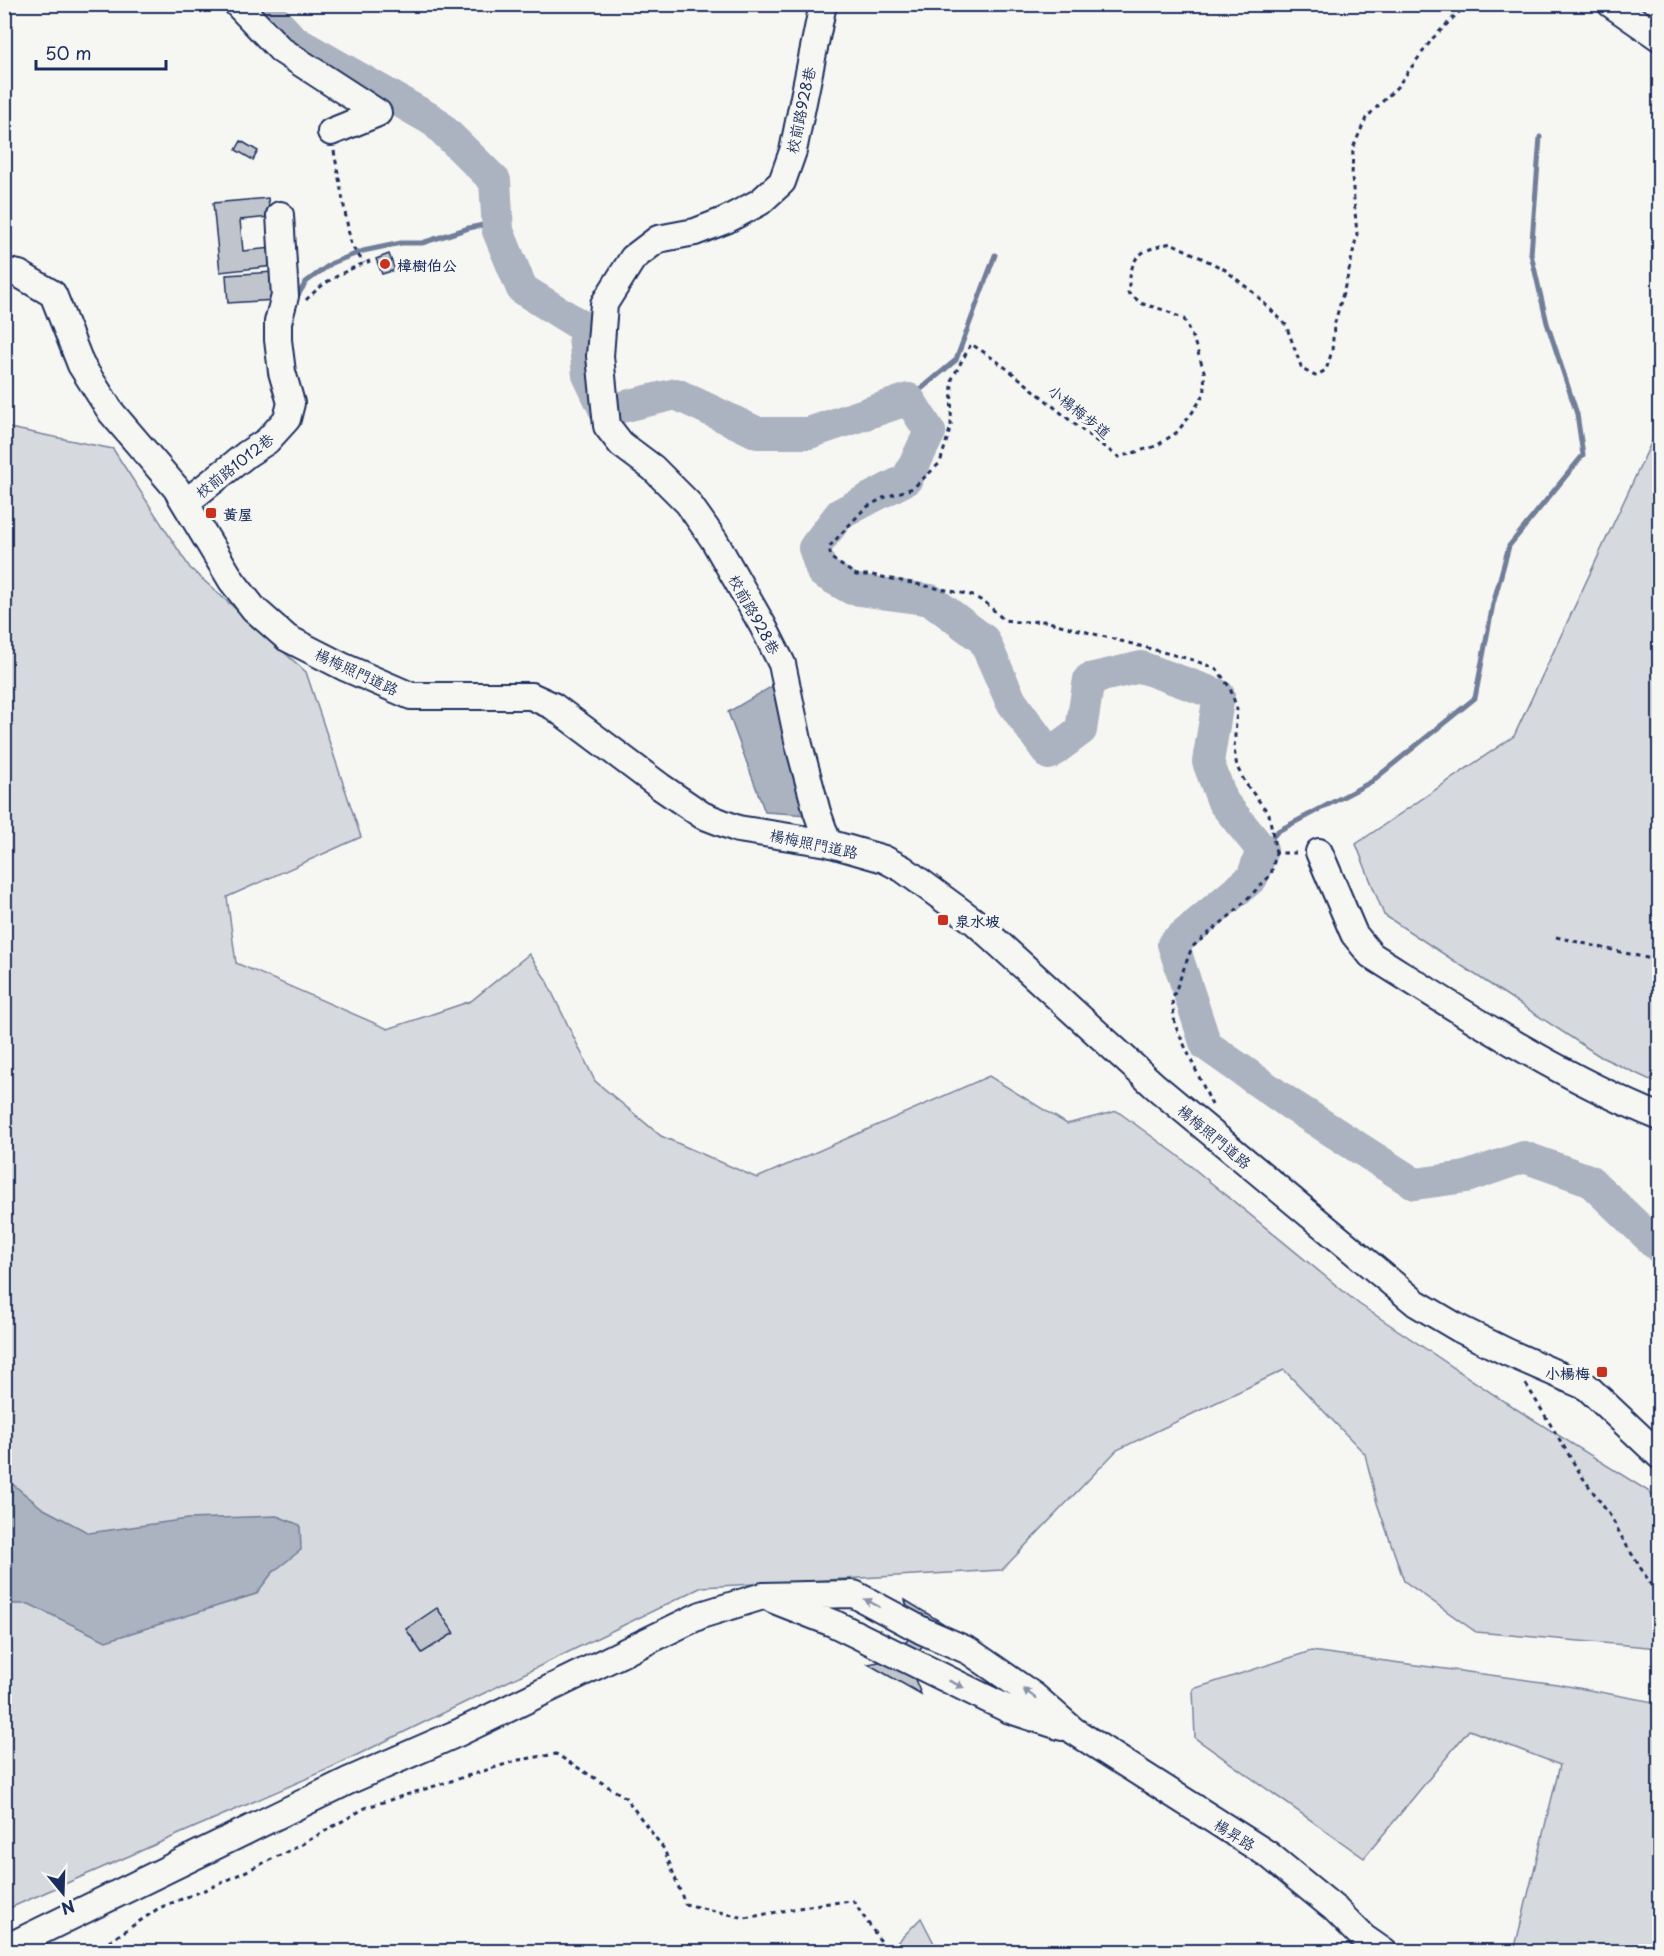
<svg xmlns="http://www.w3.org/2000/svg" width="1664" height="1956" font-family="'Playpen Sans','LXGW WenKai TC',sans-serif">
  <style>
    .green { fill: #d6d9dd; stroke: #78849e; stroke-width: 1.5 }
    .water { fill: #abb2c0; stroke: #717e99; stroke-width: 1.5 }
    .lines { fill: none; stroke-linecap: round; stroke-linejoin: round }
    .stream { stroke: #717e99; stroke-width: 5 }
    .river { stroke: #abb2c0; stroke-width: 32 }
    .building { fill: #c0c4cd; stroke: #1b2f5e; stroke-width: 1.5 }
    .minor-casing { stroke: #1b2f5e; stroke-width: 30 }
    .path { stroke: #1b2f5e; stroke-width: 3; stroke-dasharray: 4.5 4.5; stroke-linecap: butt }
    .minor { stroke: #f6f6f2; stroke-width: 26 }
    .oneway { fill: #8892a8 }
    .poi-dot { fill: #c8321e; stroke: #f6f6f2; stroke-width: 2 }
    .labels { text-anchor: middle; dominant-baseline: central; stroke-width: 6; stroke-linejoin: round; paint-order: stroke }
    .street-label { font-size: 15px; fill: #1b2f5e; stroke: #f6f6f2 }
    .poi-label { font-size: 15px; font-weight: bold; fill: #1b2f5e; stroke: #f6f6f2; text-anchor: start }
  </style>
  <rect width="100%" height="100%" fill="#f6f6f2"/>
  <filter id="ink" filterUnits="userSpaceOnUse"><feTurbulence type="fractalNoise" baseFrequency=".0167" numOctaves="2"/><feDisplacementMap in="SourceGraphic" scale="12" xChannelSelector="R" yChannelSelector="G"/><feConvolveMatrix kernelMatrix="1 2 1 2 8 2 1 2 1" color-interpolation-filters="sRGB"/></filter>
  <g filter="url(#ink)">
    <path class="green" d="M1659,426L1660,1084H1659L1601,1057L1384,915L1356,844L1514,736Z
      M5,427L113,449L190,568L306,672L361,837L227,897L236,963L388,1029L471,1001L529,954L545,978L595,1081L661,1136L757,1178L989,1076L1067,1124L1117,1111L1176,1154L1359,1304L1505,1402L1648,1491L1659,1503V1648L1476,1632L1404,1581L1377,1503L1365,1454L1284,1370L1117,1450L1002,1570L702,1587L324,1771L5,1910Z
      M1311,1651L1557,1684L1659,1703V1951H1514L1560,1765L1469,1730L1364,1858L1195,1738L1193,1689Z
      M921,1918L938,1951H889Z"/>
    <path class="water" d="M776,684L808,815L765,812L728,712Z
      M4,1477L42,1508L89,1533L188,1519L277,1516L300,1525L301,1550L273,1572L256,1594L106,1641L29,1604H5Z"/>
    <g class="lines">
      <path class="stream" d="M294,302L306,282L332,263L363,251L401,243H422L469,228L497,222
        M909,399L956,360L995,255
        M1262,850L1278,831L1371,782L1475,698L1493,604L1509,546L1583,455L1577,414L1547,323L1531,254L1540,137"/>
      <path class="river" d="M259,4L294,41L434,121L495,181L498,231L522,289L583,327L588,375L605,411L676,394L758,433H809L909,399L930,432L907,479L840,514L814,548L822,572L852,589L931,600L984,640L1011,701L1049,754L1081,730L1089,679L1141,667L1219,695L1208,762L1223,802L1262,850L1252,878L1173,944L1206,1045L1290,1104L1415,1184L1466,1177L1524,1157L1589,1180L1660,1248"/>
    </g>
    <path class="building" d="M241,141L258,151L253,160L236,150Z
      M268,198L270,217L240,220L243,251L272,248L274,266L220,272L213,203Z
      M389,254L395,270L382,274L376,259Z
      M274,272L276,300L228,303L226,275Z
      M905,1600L959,1633L927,1639L909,1665L921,1694L868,1664L895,1659L914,1630Z
      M437,1608L454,1633L422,1653L406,1629Z"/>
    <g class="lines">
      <g class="minor-casing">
        <path id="minor" d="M237,4L281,50L378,113L331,132
          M823,4L793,151L782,182L760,202L726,220L695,232L658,239L633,258L604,304L600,356L607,426L621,444L653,468L688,503L714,540L763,626L782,664L799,745L817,812L828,843
          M1611,4L1660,38
          M4,271L19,274L53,294L81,365L111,412L176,488L232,581L254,609L287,638L344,667L411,696H531L553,706L661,787L702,815L738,829L828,843L884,859L903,869L975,922L1155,1086L1416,1303L1460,1329L1507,1352L1587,1387L1660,1456
          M185,503L247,454L267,441L287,419L291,403L282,372L278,340V322L285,296L280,215
          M1319,852L1354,934L1371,955C1465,1014 1557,1075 1660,1117
          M774,1600L835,1624L1010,1710L1062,1727
          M4,1949L348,1781L458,1733L701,1615L763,1596L854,1594L923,1631L969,1651L1034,1696L1074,1731L1269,1855L1335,1909L1364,1938L1384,1952"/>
      </g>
      <path class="path" d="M334,151L351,245L364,263
        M306,300C324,281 346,270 370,261
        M1276,853L1269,814L1246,784L1237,767L1234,749L1237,709L1230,688L1217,669L1193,660L1045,621L1018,622L1004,620L986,603L971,595L872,575H856L831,558L829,547L865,508L883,498L913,488L940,463L951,426L952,379L971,344C1025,377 1067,423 1119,457L1156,446L1176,433L1190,416L1205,393L1204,371L1194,341L1184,319L1164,310L1143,304L1128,293C1132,255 1135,252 1171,243L1224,269L1255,294L1286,325L1302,369L1315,376L1326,370L1332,351L1334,326L1348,275L1357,234L1352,177L1353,148L1366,118L1397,87L1433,38L1467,4
        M1556,937L1660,961
        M1212,1105L1175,1025L1172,1000L1192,947L1232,914L1271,875L1276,853H1298
        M1526,1384L1581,1475L1611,1517L1625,1543L1660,1599
        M94,1952L159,1908L217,1885L297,1847L367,1807L519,1760L556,1754L625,1797L664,1849L685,1904L745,1918L820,1904L853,1901L879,1939L894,1952"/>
      <use href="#minor" class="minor"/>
    </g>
    <defs><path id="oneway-solid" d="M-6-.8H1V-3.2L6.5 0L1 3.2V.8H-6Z" transform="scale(1.5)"/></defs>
    <g class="oneway">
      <use href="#oneway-solid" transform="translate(872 1603) rotate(-152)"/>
      <use href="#oneway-solid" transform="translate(956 1684) rotate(25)"/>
      <use href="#oneway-solid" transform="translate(1030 1694) rotate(-143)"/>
    </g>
  </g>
  <g class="poi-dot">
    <circle cx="385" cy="264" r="6"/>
    <rect x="205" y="507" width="12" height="12" rx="3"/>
    <rect x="937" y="914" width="12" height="12" rx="3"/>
    <rect x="1596" y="1366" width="12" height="12" rx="3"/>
  </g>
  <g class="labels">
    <g class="street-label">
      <text transform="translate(800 110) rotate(-78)">校前路928巷</text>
      <text transform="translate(1080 411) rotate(39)">小楊梅步道</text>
      <text transform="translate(234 465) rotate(-38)">校前路1012巷</text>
      <text transform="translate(755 614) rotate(61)">校前路928巷</text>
      <text transform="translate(357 671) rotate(25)">楊梅照門道路</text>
      <text transform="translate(814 843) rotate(12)">楊梅照門道路</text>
      <text transform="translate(1215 1136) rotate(40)">楊梅照門道路</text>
      <text transform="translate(1235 1834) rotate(32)">楊昇路</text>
    </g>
    <g class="poi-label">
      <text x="397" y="264">樟樹伯公</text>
      <text x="223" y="513">黃屋</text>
      <text x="955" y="920">泉水坡</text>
      <text x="1590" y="1372" text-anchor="end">小楊梅</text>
    </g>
  </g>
  <rect width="1664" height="1956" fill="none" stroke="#f6f6f2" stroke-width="24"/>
  <rect x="12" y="12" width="1640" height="1932" fill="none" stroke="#1b2f5e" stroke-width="2" filter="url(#ink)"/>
  <g transform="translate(63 1893) rotate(161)" stroke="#f6f6f2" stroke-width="4.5" paint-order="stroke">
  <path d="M0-4.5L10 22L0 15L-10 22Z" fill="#1b2f5e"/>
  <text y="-9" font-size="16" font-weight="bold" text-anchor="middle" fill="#1b2f5e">N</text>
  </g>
  <path d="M36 60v9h130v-9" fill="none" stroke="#1b2f5e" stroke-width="3"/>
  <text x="45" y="60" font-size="18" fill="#1b2f5e" stroke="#f6f6f2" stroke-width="4.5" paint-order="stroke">50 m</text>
</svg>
